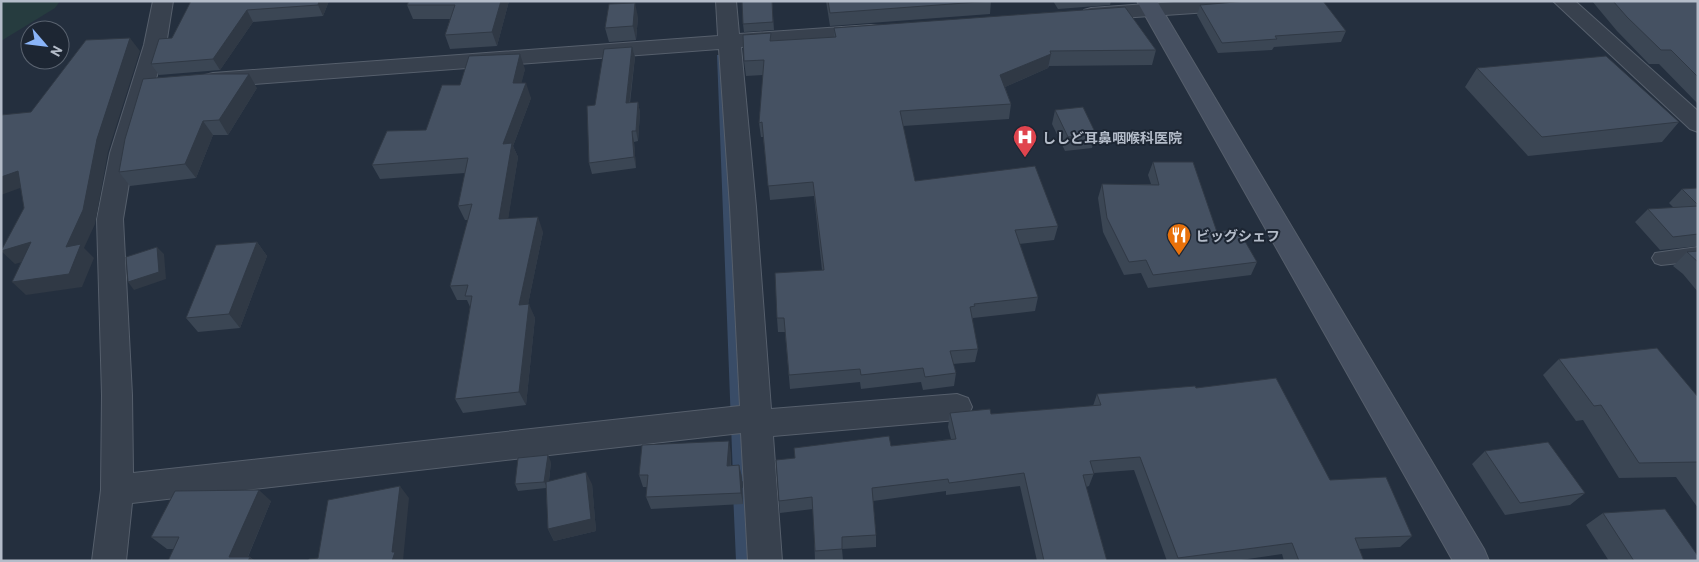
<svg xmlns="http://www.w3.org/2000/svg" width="1699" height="562" font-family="Barlow,'Noto Sans JP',sans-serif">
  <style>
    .green { fill: #263c3f }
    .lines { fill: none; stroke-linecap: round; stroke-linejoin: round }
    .stream { fill: #394c67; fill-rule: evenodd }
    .lane-casing { stroke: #565f6c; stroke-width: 2 }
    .street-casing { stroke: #565f6c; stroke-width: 2 }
    .secondary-casing { stroke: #565f6c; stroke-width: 2 }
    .lane { fill: #38414e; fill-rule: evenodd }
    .street { fill: #38414e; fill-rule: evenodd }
    .secondary { fill: #465061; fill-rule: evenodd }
    .wall { fill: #3b4654 }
    .shaded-wall { fill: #303945 }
    .building { fill: #455162; stroke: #303945 }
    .labels { text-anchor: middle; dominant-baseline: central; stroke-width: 4; stroke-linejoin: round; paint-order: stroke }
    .poi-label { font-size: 14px; font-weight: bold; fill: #b4bcc9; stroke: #1d2633; text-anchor: start }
  </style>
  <rect width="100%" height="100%" fill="#242f3e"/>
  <path class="green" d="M1,1H60L55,8L1,41Z"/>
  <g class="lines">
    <path class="stream" d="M717,55H723L724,57L745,477L743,481L739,482L735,481L733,477Z
      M739,487L743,488L745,492L748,561H736L733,492L735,488Z"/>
    <g class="lane-casing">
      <path id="lane" d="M1698,247V261L1661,265L1655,263L1652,258L1655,253Z"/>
    </g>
    <g class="street-casing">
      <path id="street" d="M153,1H173L166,45L134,153L123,219L132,395L133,473L740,406L730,207L719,49L213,87L205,85L202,80L205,75L213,73L718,36L716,1H736L739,34L871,25L879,26L882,31L879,36L871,37L741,47L756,207L771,409L957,394L968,398L972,407L968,416L957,420L773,436L782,561H748L741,433L132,503L126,561H92L101,490L102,395L97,219L110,153L144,45Z
        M1188,1H1294L1291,5L1284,7L1091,20L1084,18L1081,14L1084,10L1091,8Z
        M1553,1H1575L1698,111V132L1690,129Z"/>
    </g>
    <g class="secondary-casing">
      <path id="secondary" d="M1137,1H1157L1484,549L1489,561H1453Z"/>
    </g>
    <use href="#lane" class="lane"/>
    <use href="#street" class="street"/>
    <use href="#secondary" class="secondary"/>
  </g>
  <path class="wall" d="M191,1H329L323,16L253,22L220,70L159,75L151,64L172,38Z
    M409,1H509L497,46L450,49L445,35L450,19H413L407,5Z
    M772,1L774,30L744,32L743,24Z
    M826,1H991L990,14L830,26Z
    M1053,1H1111L1110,5L1058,9Z
    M1592,1H1698V104L1659,64H1649L1617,31Z
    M1200,5L1346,31L1341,42L1274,47L1272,50L1218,53L1197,15Z
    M638,17L636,40L609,42L605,28Z
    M834,28L1156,50L1152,65L1049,66L1048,68L1005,87L1011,104L1009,119L903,126L915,181L1058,226L1054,240L1019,244L1038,297L1035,311L973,318L972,320L978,349L975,362L953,364L956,373L954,386L923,390L921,382L861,389L860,382L790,389L785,332H778L777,318L822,270L814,196L770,200L763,137H761L759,123L763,75L746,76L744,61L772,41L834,37Z
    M632,47L635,57L630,103L638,102L640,113L638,141L634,142L636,168L592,174L589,163L595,105Z
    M1477,68L1679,122L1662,142L1528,156L1465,87Z
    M525,69L521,83L531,98L513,146L518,157L508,218L543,232L528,304L535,318L526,405L463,413L455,399L470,307L467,300H457L450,286L468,220H465L458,206L465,173L380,179L372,165L426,130L460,85Z
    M257,88L228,135H213L196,178L130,186L119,172Z
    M1055,110L1096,134L1092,148L1065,151L1052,124Z
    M1153,162L1217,232L1257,262L1251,275L1148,288L1141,273L1124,275L1103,232L1098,198L1102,184H1151L1148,175Z
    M1698,188V246L1660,250L1635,222L1648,209L1674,208L1669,203L1682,189Z
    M257,242L267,256L240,328L198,332L186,318Z
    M1698,251V292L1683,274L1673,266L1687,252Z
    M1559,359L1698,397V508L1676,477L1619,478L1583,420L1576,421L1543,375Z
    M1196,388L1412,536L1400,547L1359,549L1364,561H1284L1282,554L1234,561H1167L1134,470L1094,473L1089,486L1086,487L1107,561H1037L1020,486L946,495V491L873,501L876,535V547L842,549L843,560L815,561L813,509L780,513L779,501L891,446L951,439L948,427L950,413L991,414L1093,406L1097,394Z
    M1485,451L1585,493L1570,505L1505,515L1472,464Z
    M731,453V466L739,465L742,477L743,504L651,509L646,497L647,487H643L639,475Z
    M551,462L549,481L592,484L596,531L554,541L548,529L546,488L518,491L515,484Z
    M271,501L248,557H250L255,561H168L174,549H167L151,537Z
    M1603,513L1698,561H1609L1586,525Z"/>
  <path class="shaded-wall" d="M319,1H329L323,16L318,5Z
    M501,1H509L497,46L492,32Z
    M635,3L638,17L636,40L633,26Z
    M247,10L253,22L220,70L213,59Z
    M130,38L140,51L108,152L95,224L84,248L94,258L82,287L26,295L12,282L66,247L97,139Z
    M632,47L635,57L628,113L626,103Z
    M520,54L525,69L518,98L513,83Z
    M1051,54L1048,68L998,90L1000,75Z
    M249,74L257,88L228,135L219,120Z
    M526,83L531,98L513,146L518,157L506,233L499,219L503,144Z
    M638,102L640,113L638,141L636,131Z
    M203,121L213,135L196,178L185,164Z
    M632,131L634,142L636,168L634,157Z
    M18,171L31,184L1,195V177Z
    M538,217L543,232L525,319L519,305Z
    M31,242L44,256L15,264L1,251Z
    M257,242L267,256L240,328L229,314Z
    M157,247L164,254L166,279L134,290L128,282Z
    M529,304L535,318L526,405L519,392Z
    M729,441L731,453L730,478L727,466Z
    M548,455L551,462L548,488L544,482Z
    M739,465L742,477L743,504L741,493Z
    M586,472L592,484L596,531L554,541L548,529Z
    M400,486L409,498L403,561H392V552Z
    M259,490L271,501L246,561L229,557Z
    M250,557L255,561H248Z"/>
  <path class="building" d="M191,1H319L318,5L247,10L213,59L151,64L159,39L172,38Z
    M409,1H501L492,32L445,35L455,5H407Z
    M742,1H772L773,22L743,24Z
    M828,1H992L830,13Z
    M1247,1H1323L1346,31L1275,36L1277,39L1222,43L1200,5Z
    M1613,1H1698V77L1671,50H1661L1627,17Z
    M635,3L633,26L605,28L609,4Z
    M1125,7L1156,50L1050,51L1051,54L1000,75L1011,104L900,111L915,181L1035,166L1058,226L1015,230L1038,297L974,304L975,306L970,307L978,349L950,351L956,373L925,377L923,368L861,375L860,369L789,375L784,318H777L775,273L824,270L813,182L768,186L762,122L759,123L764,60L744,61L743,35L771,33L770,41L836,37L834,28Z
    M130,38L97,139L83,210L66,247L81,244L69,274L12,282L31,242L1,251L24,208L18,171L1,177V115L31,112L86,40Z
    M632,47L626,103L638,102L636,131H632L634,157L589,163L587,106L595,105L604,49Z
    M520,54L513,83H526L503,144L512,143L499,219L538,217L519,305L529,304L519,392L455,399L472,296H465L468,285L450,286L472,204L458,206L468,158L372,165L387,131L426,130L442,85H460L469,56Z
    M1606,56L1679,122L1542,137L1477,68Z
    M205,74H249L219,120L203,121L185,164L119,172L125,139L143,79Z
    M1083,107L1096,134L1068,137L1055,110Z
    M1153,162H1193L1217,232L1238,229L1257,262L1153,275L1146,260L1129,262L1107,218L1102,184L1159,185Z
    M1698,188V205L1682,189Z
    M1698,206V234L1673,237L1648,209Z
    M257,242L229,314L186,318L216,245Z
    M157,247L159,272L128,282L126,257Z
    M1698,251V262L1687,252Z
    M1657,348L1698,397V463L1697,462L1639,463L1601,405L1594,406L1559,359Z
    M1276,378L1330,480L1386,477L1412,536L1355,538L1364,561H1299L1292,543L1178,558L1140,457L1090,461L1094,474L1083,475L1107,561H1044L1024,473L949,483L948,479L872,488L876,535L842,537V549L815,551L812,497L779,501L776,460L795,458L794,448L889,436L891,446L956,439L950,413L990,409L991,414L1101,405L1097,394L1195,386L1196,388Z
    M729,441L727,466L739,465L741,493L646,497L648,475H639L642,445Z
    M1548,442L1585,493L1520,503L1485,451Z
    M548,455L544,482L515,484L518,458Z
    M586,472L591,519L548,529L546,482Z
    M400,486L392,552H395L392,561H308L309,559L318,558L328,500Z
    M259,490L229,557H250L248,561H168L179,537H151L175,491Z
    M1665,509L1698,556V561H1632H1634L1603,513Z"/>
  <defs>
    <g id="hospital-pin" transform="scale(1.25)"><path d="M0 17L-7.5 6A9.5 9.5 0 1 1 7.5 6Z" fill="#e0444e" stroke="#1d2633"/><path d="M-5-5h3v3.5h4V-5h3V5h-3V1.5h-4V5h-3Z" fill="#fff"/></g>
    <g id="restaurant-pin" transform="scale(1.25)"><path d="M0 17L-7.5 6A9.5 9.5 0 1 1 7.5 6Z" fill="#e8710a" stroke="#1d2633"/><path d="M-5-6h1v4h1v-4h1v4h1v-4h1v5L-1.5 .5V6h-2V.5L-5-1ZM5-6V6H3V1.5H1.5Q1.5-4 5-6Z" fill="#fff"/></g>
  </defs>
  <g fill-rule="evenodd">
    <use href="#hospital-pin" x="1025" y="137"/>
    <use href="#restaurant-pin" x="1179" y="235"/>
  </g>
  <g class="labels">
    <g class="poi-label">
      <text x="1042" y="137">ししど耳鼻咽喉科医院</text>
      <text x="1196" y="235">ビッグシェフ</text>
    </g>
  </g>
  <rect width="1699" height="562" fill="none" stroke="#b4bcc9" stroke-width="5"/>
  <g transform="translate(45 45) rotate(118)"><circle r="24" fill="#1d2633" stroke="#59626f"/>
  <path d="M0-4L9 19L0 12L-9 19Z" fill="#8ab4f8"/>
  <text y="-8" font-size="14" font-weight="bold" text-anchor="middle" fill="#b4bcc9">N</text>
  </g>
</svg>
